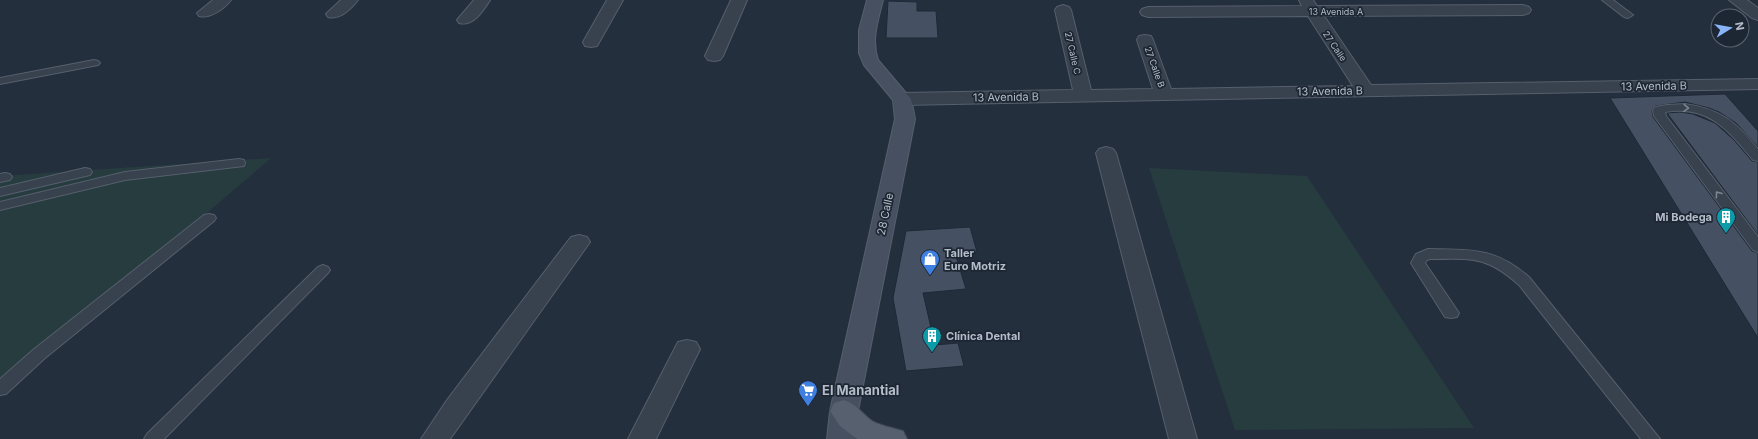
<svg xmlns="http://www.w3.org/2000/svg" width="1758" height="439" font-family="Inter,sans-serif">
  <style>
    .green { fill: #263c3f }
    .building { fill: #455162; stroke: #1f2835 }
    .lines { fill: none; stroke-linecap: round; stroke-linejoin: round }
    .service-casing { stroke: #565f6c; stroke-width: 2 }
    .minor-casing { stroke: #565f6c; stroke-width: 2 }
    .secondary-casing { stroke: #565f6c; stroke-width: 2 }
    .primary-casing { stroke: #414a57; stroke-width: 2 }
    .service { fill: #38414e; fill-rule: evenodd }
    .minor { fill: #38414e; fill-rule: evenodd }
    .secondary { fill: #465061; fill-rule: evenodd }
    .primary { fill: #56606e; fill-rule: evenodd }
    .oneway { stroke: #7c8592 }
    .labels { text-anchor: middle; dominant-baseline: central; stroke-width: 3.5; stroke-linejoin: round; paint-order: stroke }
    .far-street-label { font-size: 9px; fill: #b4bcc9; stroke: #1d2633 }
    .street-label { font-size: 11px; fill: #b4bcc9; stroke: #1d2633 }
    .poi-label { font-size: 11px; font-weight: bold; fill: #b4bcc9; stroke: #1d2633; text-anchor: start }
    .near-poi-label { font-size: 13px; font-weight: bold; fill: #b4bcc9; stroke: #1d2633; text-anchor: start }
  </style>
  <rect width="100%" height="100%" fill="#242f3e"/>
  <path class="green" d="M271,158L0,391V176Z
    M1149,168L1307,176L1474,428L1235,430Z"/>
  <path class="building" d="M888,1L917,2V11H936L938,38H886Z
    M1725,94L1758,131V147L1736,123L1719,112L1709,108L1685,102L1655,106L1652,110L1653,117L1752,251L1758,253V338L1610,98Z
    M1680,112L1693,114L1715,123L1734,140L1752,161L1758,162V235L1667,113Z
    M970,227L977,252L955,253L966,289L923,293L935,345L958,343L964,366L906,371L893,298L906,231Z"/>
  <g class="lines">
    <g class="service-casing">
      <path id="service" d="M1602,0H1613L1633,15L1628,18L1624,17Z
        M94,60L98,61L100,63L98,65L0,84V78Z
        M1685,104C1721,109 1736,122 1758,149V161L1753,160C1728,130 1709,105 1665,112L1666,116L1758,237V252L1753,250L1654,116L1653,110L1655,107L1667,105Z
        M239,159L244,160L245,163L244,166L125,180L0,210V202L125,172Z
        M85,168L90,169L92,172L90,175L0,196V188Z
        M5,173L10,174L12,177L10,180L0,182V174Z
        M209,214L214,215L216,218L214,221L45,358L6,394L0,395V379L33,350L204,215Z
        M1428,249C1472,250 1494,247 1529,277L1660,439H1641L1519,285C1485,255 1472,259 1430,259L1427,260L1425,263L1459,313L1457,317L1451,318L1445,317L1411,263L1416,254Z
        M323,265L328,267L330,270L328,273L164,439H144L147,434L318,267Z"/>
    </g>
    <g class="minor-casing">
      <path id="minor" d="M213,0H231C224,9 210,19 199,16L197,13Z
        M341,0H358C351,9 340,20 328,17L326,14Z
        M474,0H490C483,11 473,27 459,23L457,20Z
        M607,0H623L597,46L591,47L585,46L583,42Z
        M731,0H747L723,56L720,60L714,61L708,60L705,56Z
        M1299,0H1313L1317,6L1523,5L1529,7L1531,10L1529,13L1523,15L1324,16L1371,85L1758,79V89L902,105L895,103L893,99L895,95L902,93L1073,90L1055,10L1057,7L1063,5L1069,7L1071,10L1091,90L1153,89L1137,40L1139,36L1145,35L1151,36L1153,40L1171,89L1353,86L1308,16L1148,17L1142,15L1140,12L1142,9L1148,7L1302,6Z
        M1729,0H1747L1758,8V20L1752,18Z
        M1106,147L1113,149L1116,153L1197,439H1169L1096,153L1099,149Z
        M579,235L587,237L590,242L450,439H421L447,400L571,237Z
        M687,340L696,342L700,349L656,439H628L678,342Z"/>
    </g>
    <g class="secondary-casing">
      <path id="secondary" d="M867,0H883C878,20 871,40 878,60L911,99L915,119L858,411L855,439H827L830,411L895,119L893,100L864,65L859,53V30Z"/>
    </g>
    <g class="primary-casing">
      <path id="primary" d="M844,400C858,405 861,413 872,421C881,426 893,428 903,431L907,439H857L840,426L830,411L834,403Z"/>
    </g>
    <use href="#service" class="service"/>
    <use href="#minor" class="minor"/>
    <use href="#secondary" class="secondary"/>
    <use href="#primary" class="primary"/>
  </g>
  <defs><path id="oneway-chevron" d="M-2-3.5L2.5 0L-2 3.5" fill="none" stroke-width="1.6" stroke-linecap="round" stroke-linejoin="round"/></defs>
  <g class="oneway">
    <use href="#oneway-chevron" transform="translate(1686 108) rotate(3)"/>
    <use href="#oneway-chevron" transform="translate(1718 194) rotate(-127)"/>
  </g>
  <defs>
    <g id="building-pin" transform="scale(1)"><path d="M0 17L-7.5 6A9.5 9.5 0 1 1 7.5 6Z" fill="#0f9aa8" stroke="#1d2633"/><path d="M-4-6H4V6H1V3H-1V6H-4ZM-2.5-4.3h1.7v1.8h-1.7ZM.8-4.3h1.7v1.8H.8ZM-2.5-1h1.7V.8h-1.7ZM.8-1h1.7V.8H.8Z" fill="#fff"/></g>
    <g id="shop-pin" transform="scale(1)"><path d="M0 17L-7.5 6A9.5 9.5 0 1 1 7.5 6Z" fill="#3f7fe0" stroke="#1d2633"/><path d="M-5-2.5h2.3a2.7 3.5 0 0 1 5.4 0H5L5.5 6h-11ZM-1.5-2.5h3a1.5 2.3 0 0 0-3 0Z" fill="#fff"/></g>
    <g id="supermarket-pin" transform="scale(1)"><path d="M0 17L-7.5 6A9.5 9.5 0 1 1 7.5 6Z" fill="#3f7fe0" stroke="#1d2633"/><path d="M-6-5.5h2.5l.6 2H6L4.5 2H-2.5L-4.4-4H-6ZM-1.5 3.2a1.3 1.3 0 1 0 .1 0ZM3 3.2a1.3 1.3 0 1 0 .1 0Z" fill="#fff"/></g>
  </defs>
  <g fill-rule="evenodd">
    <use href="#building-pin" x="1726" y="217"/>
    <use href="#shop-pin" x="930" y="259"/>
    <use href="#building-pin" x="932" y="336"/>
    <use href="#supermarket-pin" x="808" y="390"/>
  </g>
  <g class="labels">
    <g class="far-street-label">
      <text x="1336" y="11">13 Avenida A</text>
      <text transform="translate(1335 46) rotate(56)">27 Calle</text>
      <text transform="translate(1073 53) rotate(77)">27 Calle C</text>
      <text transform="translate(1155 67) rotate(70)">27 Calle B</text>
    </g>
    <g class="street-label">
      <text transform="translate(1654 86) rotate(-1)">13 Avenida B</text>
      <text transform="translate(1330 91) rotate(-1)">13 Avenida B</text>
      <text transform="translate(1006 97) rotate(-1)">13 Avenida B</text>
      <text transform="translate(885 214) rotate(-78)">28 Calle</text>
    </g>
    <g class="poi-label">
      <text x="1712" y="217" text-anchor="end">Mi Bodega</text>
      <text x="944" y="253">Taller<tspan x="944" dy="13">Euro Motriz</tspan></text>
      <text x="946" y="336">Clínica Dental</text>
    </g>
    <g class="near-poi-label">
      <text x="822" y="390">El Manantial</text>
    </g>
  </g>
  <g transform="translate(1730 28) rotate(79)"><circle r="19" fill="#1d2633" stroke="#59626f"/>
  <path d="M0-3L7 15L0 10L-7 15Z" fill="#8ab4f8"/>
  <text y="-6" font-size="11" font-weight="bold" text-anchor="middle" fill="#b4bcc9">N</text>
  </g>
</svg>
